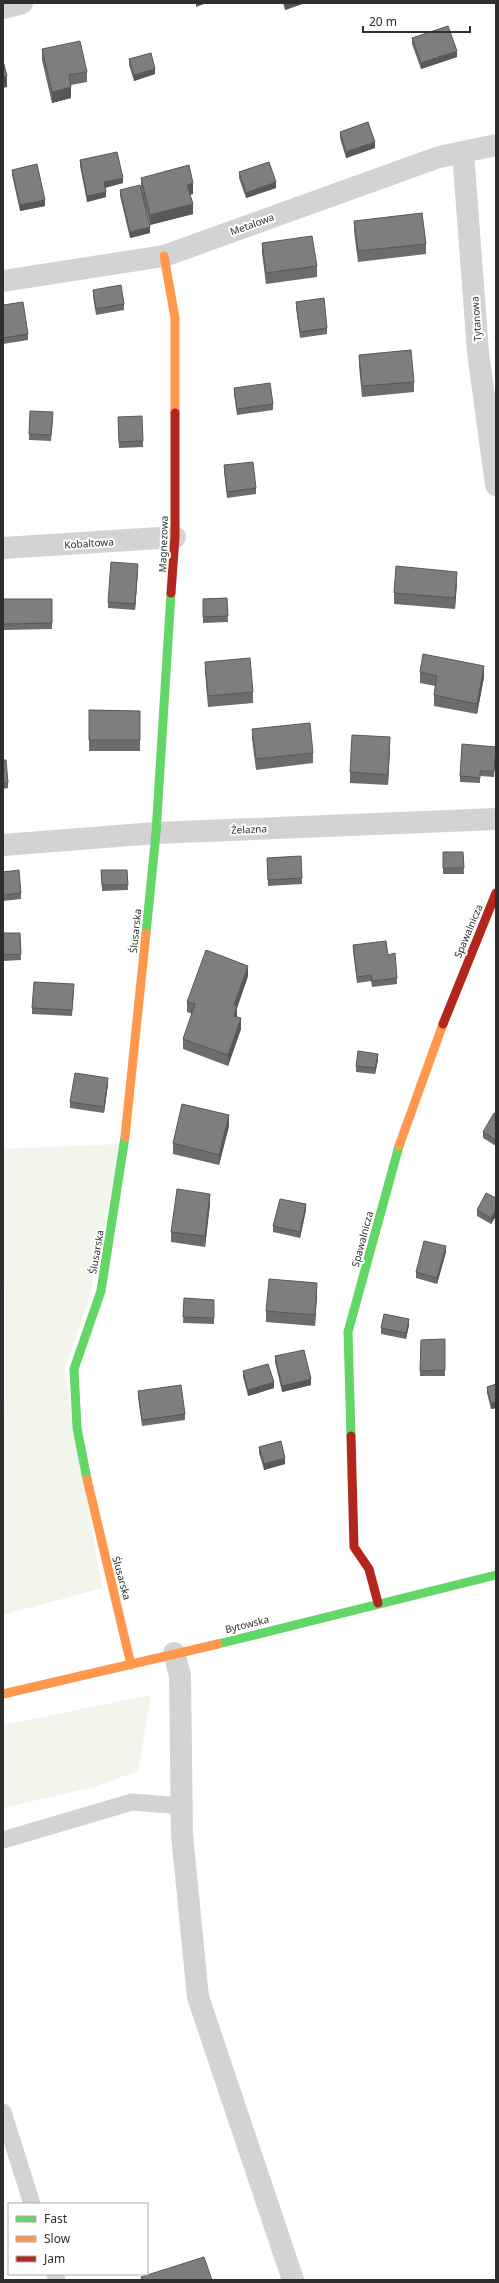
<svg xmlns="http://www.w3.org/2000/svg" width="499" height="2283" font-family="'Noto Sans',sans-serif">
  <style>
    .green { fill: #f1f5eb }
    .lines { fill: none; stroke-linecap: round; stroke-linejoin: round }
    .lane { stroke: #d3d3d3; stroke-width: 17 }
    .street { stroke: #d3d3d3; stroke-width: 22 }
    .fast { stroke: #63d668; stroke-width: 9 }
    .slow { stroke: #ff974d; stroke-width: 9 }
    .jam { stroke: #b3261e; stroke-width: 9 }
    .wall { fill: #6c6c6c }
    .shaded-wall { fill: #585858 }
    .building { fill: #7e7e7e; stroke: #585858 }
    .labels { text-anchor: middle; dominant-baseline: central; stroke-width: 4; stroke-linejoin: round; paint-order: stroke }
    .street-label { font-size: 10px; fill: #2e2e2e; stroke: #fff }
  </style>
  <rect width="100%" height="100%" fill="#fff"/>
  <path class="green" d="M121,1144L89,1298L65,1369L102,1588L3,1615L5,1334L3,1149Z
    M151,1695L138,1771L94,1787L3,1808V1725Z"/>
  <g class="lines">
    <path class="lane" d="M3,1840L132,1802L182,1806
      M3,2112L32,2204
      M55,2274L57,2280"/>
    <path class="street" d="M3,8L22,3
      M463,152L478,352L496,485
      M3,281L164,256L439,157L496,145
      M3,548L175,537
      M3,845L156,833L496,819
      M174,1653L180,1675L182,1835L198,1997L293,2280"/>
    <path class="fast" d="M146,933L156,833L171,593
      M351,1436L348,1332L399,1146
      M87,1479L77,1428L74,1369L101,1291L125,1137
      M218,1644L496,1575"/>
    <path class="slow" d="M164,256L175,318V413
      M125,1137L146,933
      M399,1146L443,1024
      M87,1479L131,1665
      M3,1694L218,1644"/>
    <path class="jam" d="M171,593L175,537V413
      M443,1024L496,893
      M351,1436L354,1547L369,1569L378,1603"/>
  </g>
  <path class="wall" d="M283,3H305L285,10Z
    M412,38L457,57L421,69L412,44Z
    M42,49L87,72V82L71,85V98L52,103L42,60Z
    M129,59L155,74L134,81L129,65Z
    M340,132L375,148L346,158L340,138Z
    M80,160L123,183L105,188L106,197L87,202L80,166Z
    M12,170L45,206L20,211L12,175Z
    M239,172L276,188L246,198L239,178Z
    M141,178L193,194L190,195L193,214L150,225L146,208L150,233L130,238L120,196V190L141,187Z
    M354,221L426,244V254L358,262L354,231Z
    M262,243L317,266V277L266,284L262,253Z
    M93,290L124,304V310L96,315L93,296Z
    M296,302L327,328V334L300,338L296,307Z
    M3,305L28,334V340L3,344Z
    M359,355L414,382V392L362,397L359,366Z
    M234,388L273,404V410L237,415L234,394Z
    M53,418L51,441L29,440V434Z
    M118,422L143,441V447L119,448Z
    M224,465L256,488V494L227,498L224,471Z
    M138,570L135,610L108,608V602Z
    M457,582L455,609L394,604V593Z
    M227,598L228,622L203,623V599Z
    M3,599H52V629L3,630Z
    M205,662L253,692V703L208,707L205,672Z
    M420,672L484,677L477,714L434,706V695L435,686L420,683Z
    M89,710L140,711V751H89Z
    M252,729L313,753V763L256,770L252,739Z
    M390,747L388,785L350,783V772Z
    M496,752L494,777L480,776V783L460,782V776Z
    M3,760L8,783V788L3,789Z
    M443,852H463L464,874H443Z
    M301,856L302,884L268,886L267,858Z
    M101,870H127L128,890L102,891Z
    M3,872L21,893V899L3,901Z
    M3,933H20L21,960L3,961Z
    M353,945L388,955L397,978V984L372,987L371,981L357,983L353,950Z
    M248,976L237,1008V1017L241,1029L228,1066L183,1049V1039L192,1014L187,1012V1002Z
    M74,990L72,1016L32,1014V1008Z
    M378,1060L375,1074L356,1072V1066Z
    M108,1084L104,1113L70,1108V1102Z
    M496,1114V1146L483,1138V1132Z
    M229,1126L219,1165L173,1154V1143Z
    M496,1198V1216L491,1224L477,1216V1210Z
    M210,1204L205,1247L171,1242V1232Z
    M306,1210L300,1238L273,1232V1226Z
    M446,1252L437,1284L416,1278V1272Z
    M317,1294L315,1326L266,1322V1311Z
    M184,1298L214,1300V1324L183,1323Z
    M409,1325L406,1339L381,1334V1328Z
    M445,1339V1376H420L421,1340Z
    M275,1356L311,1385L282,1392L275,1362Z
    M243,1371L274,1388L248,1396L243,1377Z
    M496,1384V1408L491,1409L487,1393V1387Z
    M138,1391L185,1414V1420L142,1426L138,1397Z
    M259,1447L285,1464L264,1470L259,1453Z"/>
  <path class="shaded-wall" d="M196,3H207L196,7Z
    M287,3H305L285,10V4Z
    M457,51V57L421,69V63Z
    M155,69V74L134,81V75Z
    M7,76V87L3,88V77Z
    M71,87V98L52,103V92Z
    M375,142V148L346,158V152Z
    M123,178V183L104,188V182Z
    M276,182V188L246,198V193Z
    M193,183V194L187,195V185Z
    M106,192V197L87,202V196Z
    M45,200V206L20,211V205Z
    M193,204V214L150,225V215Z
    M150,227V233L130,238V232Z
    M138,564V570L135,610V604Z
    M457,572V582L455,609V598Z
    M484,666V677L477,714V704Z
    M390,737V747L388,785V775Z
    M248,966V976L237,1008V1016L234,1026V1005Z
    M241,1018V1029L228,1066V1055Z
    M378,1054V1060L375,1074V1068Z
    M108,1078V1084L104,1113V1107Z
    M229,1115V1126L219,1165V1155Z
    M210,1194V1204L205,1247V1236Z
    M306,1204V1210L300,1238V1232Z
    M496,1210V1216L491,1224V1218Z
    M446,1246V1252L437,1284V1278Z
    M317,1283V1294L315,1326V1315Z
    M409,1319V1325L406,1339V1333Z
    M311,1379V1385L282,1392V1386Z
    M274,1382V1388L248,1396V1390Z
    M496,1402V1408L491,1409V1403Z
    M285,1458V1464L264,1470V1464Z"/>
  <path class="building" d="M448,26L457,51L421,63L412,38Z
    M80,41L87,72L69,75L71,87L52,92L42,49Z
    M151,53L155,69L134,75L129,59Z
    M3,61L7,76L3,77Z
    M368,122L375,142L346,152L340,132Z
    M117,152L123,178L104,182L106,192L87,196L80,160Z
    M269,162L276,182L246,193L239,172Z
    M37,164L45,200L20,205L12,170Z
    M189,165L193,183L187,185L193,204L150,215L141,178Z
    M140,185L150,227L130,232L120,190Z
    M422,213L426,244L358,251L354,221Z
    M312,236L317,266L266,273L262,243Z
    M121,285L124,304L96,309L93,290Z
    M324,298L327,328L300,332L296,302Z
    M23,302L28,334L3,338V305Z
    M411,350L414,382L362,386L359,355Z
    M270,383L273,404L237,409L234,388Z
    M30,411L53,412L51,435L29,434Z
    M142,416L143,441L119,442L118,417Z
    M253,462L256,488L227,492L224,465Z
    M111,562L138,564L135,604L108,602Z
    M396,566L457,572L455,598L394,593Z
    M227,598L228,616L203,617V599Z
    M3,599H52V623L3,624Z
    M423,654L484,666L477,704L434,695L437,676L420,672Z
    M250,658L253,692L208,696L205,662Z
    M89,710L140,711V740H89Z
    M310,723L313,753L256,759L252,729Z
    M352,735L390,737L388,775L350,772Z
    M462,744L496,747L494,771H480V778L460,776Z
    M3,760H6L8,783H3Z
    M443,852H463L464,868H443Z
    M301,856L302,878L268,880L267,858Z
    M19,870L21,893L3,895V872Z
    M101,870H127L128,885H102Z
    M3,933H20L21,954L3,955Z
    M386,941L388,955L395,953L397,978L372,981L371,975L357,977L353,945Z
    M206,950L248,966L234,1005L237,1006L234,1016L241,1018L228,1055L183,1039L195,1004L187,1002Z
    M34,982L74,984L72,1010L32,1008Z
    M358,1051L378,1054L375,1068L356,1066Z
    M75,1073L108,1078L104,1107L70,1102Z
    M182,1104L229,1115L219,1155L173,1143Z
    M494,1113L496,1114V1140L483,1132Z
    M177,1189L210,1194L205,1236L171,1232Z
    M486,1193L496,1198V1210L491,1218L477,1210Z
    M280,1199L306,1204L300,1232L273,1226Z
    M424,1241L446,1246L437,1278L416,1272Z
    M269,1279L317,1283L315,1315L266,1311Z
    M184,1298L214,1300V1318L183,1317Z
    M384,1314L409,1319L406,1333L381,1328Z
    M445,1339V1370L420,1371L421,1340Z
    M304,1350L311,1379L282,1386L275,1356Z
    M268,1364L274,1382L248,1390L243,1371Z
    M496,1384V1402L491,1403L487,1387Z
    M181,1385L185,1414L142,1420L138,1391Z
    M281,1441L285,1458L264,1464L259,1447Z
    M204,2257L212,2280H142L141,2277Z"/>
  <g class="labels">
    <g class="street-label">
      <text transform="translate(252 224) rotate(-20)">Metalowa</text>
      <text transform="translate(476 319) rotate(-94)">Tytanowa</text>
      <text transform="translate(89 543) rotate(-4)">Kobaltowa</text>
      <text transform="translate(163 544) rotate(-88)">Magnezowa</text>
      <text transform="translate(249 829) rotate(-2)">Żelazna</text>
      <text transform="translate(135 931) rotate(-84)">Ślusarska</text>
      <text transform="translate(468 931) rotate(-67)">Spawalnicza</text>
      <text transform="translate(362 1239) rotate(-75)">Spawalnicza</text>
      <text transform="translate(96 1252) rotate(-80)">Ślusarska</text>
      <text transform="translate(122 1578) rotate(75)">Ślusarska</text>
      <text transform="translate(247 1624) rotate(-14)">Bytowska</text>
    </g>
  </g>
  <rect width="499" height="2283" fill="none" stroke="#2e2e2e" stroke-width="8"/>
  <rect x="8" y="2203" width="140" height="72" fill="#ffffff" stroke="#ababab"/>
  <rect x="16" y="2216" width="20" height="6" fill="#63d668" stroke="#ababab"/>
  <text x="44" y="2223" font-size="12" fill="#2e2e2e">Fast</text>
  <rect x="16" y="2236" width="20" height="6" fill="#ff974d" stroke="#ababab"/>
  <text x="44" y="2243" font-size="12" fill="#2e2e2e">Slow</text>
  <rect x="16" y="2256" width="20" height="6" fill="#b3261e" stroke="#ababab"/>
  <text x="44" y="2263" font-size="12" fill="#2e2e2e">Jam</text>
  <path d="M363 26v6h107v-6" fill="none" stroke="#2e2e2e" stroke-width="2"/>
  <text x="369" y="26" font-size="12" fill="#2e2e2e" stroke="#ffffff" stroke-width="3" paint-order="stroke">20 m</text>
</svg>
